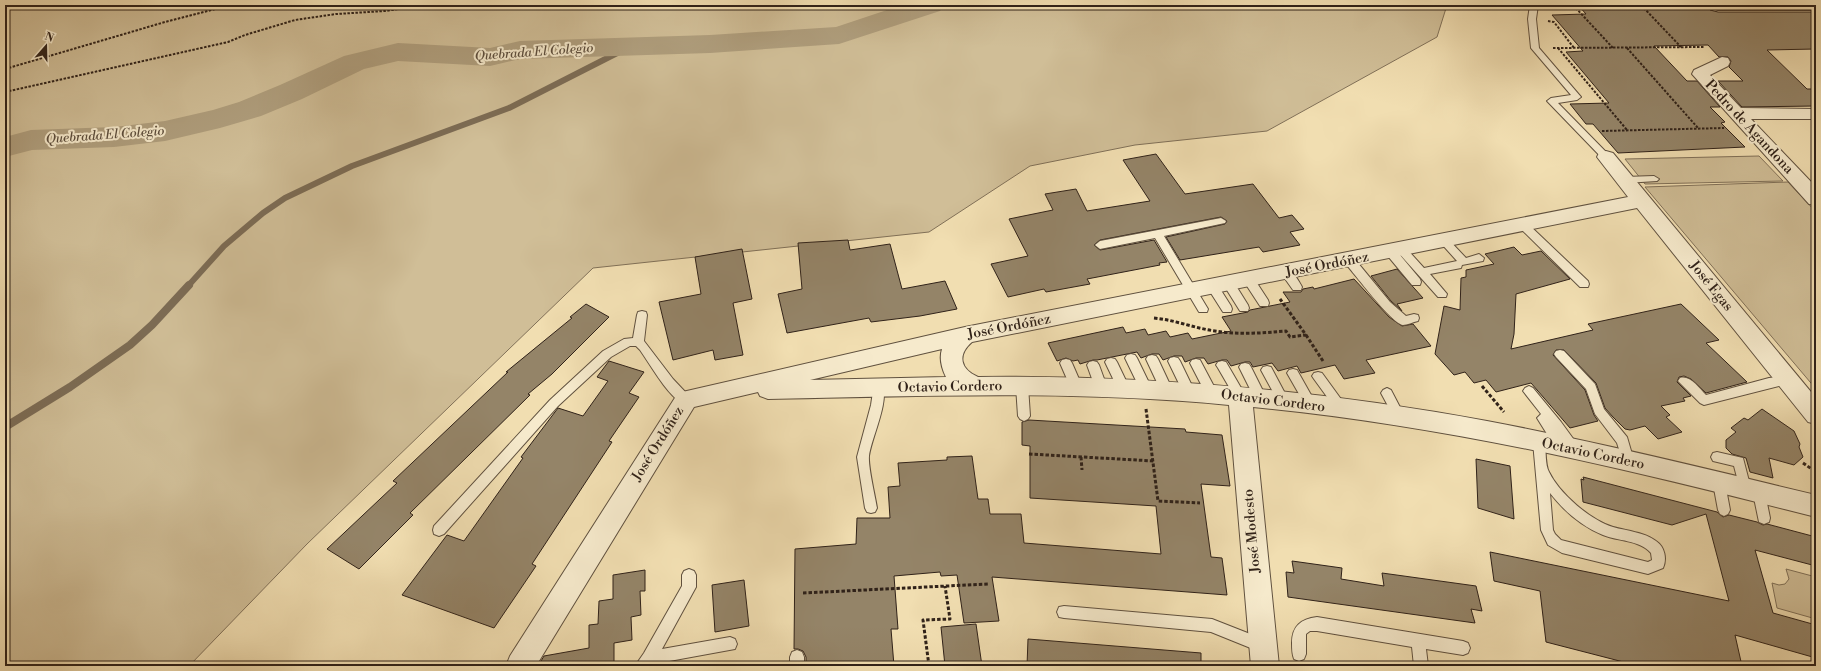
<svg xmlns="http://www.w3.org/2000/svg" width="1821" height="671" font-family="'Libre Bodoni',serif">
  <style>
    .green { fill: #d0be97; stroke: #807058 }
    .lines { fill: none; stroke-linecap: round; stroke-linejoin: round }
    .stream-far1 { stroke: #7c6c55; stroke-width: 6 }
    .stream { stroke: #7c6c55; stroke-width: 8 }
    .river { fill: #af9e7d; fill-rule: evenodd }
    .building { fill: #948468; stroke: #302219 }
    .service-casing { stroke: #60513f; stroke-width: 2 }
    .minor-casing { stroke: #60513f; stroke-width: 2 }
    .path-far1 { stroke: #302219; stroke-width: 2; stroke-dasharray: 2.5 1.5; stroke-linecap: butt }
    .path { stroke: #302219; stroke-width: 3; stroke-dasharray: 3.5 2; stroke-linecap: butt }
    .service { fill: #f6eacc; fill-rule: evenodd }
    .minor { fill: #f6eacc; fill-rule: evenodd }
    .labels { text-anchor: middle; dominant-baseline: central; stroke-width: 4; stroke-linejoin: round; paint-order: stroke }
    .far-water-label { font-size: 13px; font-style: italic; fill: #5c4d3c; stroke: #f6eacc }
    .street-label { font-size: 14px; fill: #302219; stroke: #f6eacc }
  </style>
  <rect width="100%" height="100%" fill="#f1deb1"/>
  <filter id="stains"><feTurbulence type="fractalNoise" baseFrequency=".005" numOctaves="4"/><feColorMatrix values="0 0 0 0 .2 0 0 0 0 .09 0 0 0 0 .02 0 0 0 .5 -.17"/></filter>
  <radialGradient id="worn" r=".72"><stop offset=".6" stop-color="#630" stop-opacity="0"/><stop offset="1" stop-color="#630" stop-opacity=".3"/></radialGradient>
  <path class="green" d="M5,5H1447L1437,37L1267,131L1135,145L1030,166L929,232L593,268L307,544L189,666H5Z
    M1759,156L1783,181L1645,184L1625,159Z
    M1788,182L1816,212V389L1645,187Z
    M1786,569L1816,577V619L1777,608L1772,583L1779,585L1785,584L1789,579Z"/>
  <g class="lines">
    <path class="stream-far1" d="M188,286L224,246L263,213L285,198L352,166L509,108L627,48"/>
    <path class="stream" d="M5,427L70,387L130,345L152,325L189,285"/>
    <path class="river" d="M902,5H944L940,11L839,44L710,53L520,59L490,66L398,61L364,69L302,99L261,116L220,128L165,141L114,147L32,150L5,157V137L31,130L114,127L165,121L213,110L239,102L280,85L344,56L398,43L490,48L520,41L710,35L836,27Z"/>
  </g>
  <path class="building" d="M1578,5H1700L1702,7H1707L1710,10L1718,12H1816V49L1767,50L1807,89H1811L1816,94V106L1742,107L1718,81H1743L1729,67L1731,61L1728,57H1719L1708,45L1654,46L1687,81H1697L1720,107H1710L1725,122L1721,123L1745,147L1618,153L1593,124H1586L1570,104L1609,103L1566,52L1583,51L1552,15L1586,14Z
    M1156,154L1185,194L1253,184L1279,218L1292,215L1304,229L1290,232L1300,245L1263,252L1259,247L1180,260L1166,237L1225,224L1227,221L1221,217L1100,240L1094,245L1100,250L1154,240L1167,262L1159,263L1160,265L1087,279L1090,284L1046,292L1044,289L1008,297L991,264L1028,256L1009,219L1053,210L1045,194L1076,189L1087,211L1150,201L1123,160Z
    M848,240L850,250L890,244L902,289L945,281L957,309L920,316L871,322L869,318L787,333L778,294L802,289L798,243Z
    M1514,247L1522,255L1541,251L1570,279L1516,294L1514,334L1511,349L1593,330L1588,324L1681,304L1719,340L1706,343L1747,382L1706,393L1691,379L1684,376L1679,377L1677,382L1691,396L1683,398L1685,401L1661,406L1670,415L1666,417L1682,432L1658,439L1645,426L1630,430L1625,429L1613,417L1605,408L1596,383L1564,350H1556L1553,355L1585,390L1594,415L1598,421L1570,428L1531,383L1496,392L1486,380L1474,383L1465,372L1454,375L1435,354L1444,306L1460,310L1461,278L1466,277V270L1494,264L1485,254Z
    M742,249L752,299L733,303L743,355L715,360L713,350L673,360L659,302L701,294L695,257Z
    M1397,269L1423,298L1397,304L1402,311L1391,301L1371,276Z
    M1354,279L1389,317L1402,326L1413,324L1431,346L1366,360L1375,373L1344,379L1335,365L1301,373L1297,366L1278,371L1272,363L1253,367L1250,362H1245L1231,366L1227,360H1222L1208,364L1204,358H1196L1185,362L1182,356H1174L1163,360L1159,354H1152L1141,358L1137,352L1097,360H1093L1080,364L1078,360L1073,361L1066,358L1057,361L1048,343L1123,327L1126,333L1145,329L1148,335L1166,331L1170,337L1188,333L1192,339L1231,331L1222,317L1248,312L1250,310L1290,302L1283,292H1301L1303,289L1313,287L1314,289Z
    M586,304L609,317L552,374L528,394L530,395L410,513L413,515L359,569L327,549L397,483L393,481L508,372H506L572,318L570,317Z
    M609,361L644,372L629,393L639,397L609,441L612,442L532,564L536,566L494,628L402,595L447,535L464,541L523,458L521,457L558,408L583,416L608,381L597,377Z
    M1762,409L1794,431L1800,444L1799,447L1803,457L1794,465L1769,458L1773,478L1750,472L1746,458L1732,454L1726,448V440L1736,432L1731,428L1744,418L1748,420Z
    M1029,420L1185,429L1186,432L1222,435L1230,486L1201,484L1211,557L1222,558L1227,595L992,577L999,621L964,623L957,575L941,576L940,572L894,576L898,629H891L894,666H806V657L803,651L798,649H794L795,549L856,544L857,518H890L888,487L900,486L898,463L947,460V457L972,456L978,499H988L990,514H1021L1024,543L1161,554L1156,506L1030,498V446L1022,445V422Z
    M1476,459L1510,466L1514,519L1478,508Z
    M1583,477L1717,512L1723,517L1729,515L1757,522L1763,525L1767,524L1816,537V566L1755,550L1773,613L1816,625V658L1735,635L1742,666H1639L1546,642L1540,591L1494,581L1490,552L1729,601L1706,514L1672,525L1583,502L1581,479L1584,480Z
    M1292,561L1342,568L1341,579L1384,586L1382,573L1476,586L1482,611L1471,609L1475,623L1288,597L1286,572L1294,573Z
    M645,570V591H640L641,615L631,617L632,640L614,643V666H542L541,661L544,656L589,648V625L598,624L599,601L613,599V575Z
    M744,580L749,626L715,632L712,585Z
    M976,624L982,666H945L941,627Z
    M1028,639L1201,653V666H1027Z"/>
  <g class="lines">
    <g class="service-casing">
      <path id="service" d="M1530,5H1538L1536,19L1539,48L1581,97L1577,100L1558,103L1609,155L1611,157L1609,159H1603L1547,101L1551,98L1571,95L1531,48L1528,19Z
        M1654,176L1659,179L1657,181L1625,183L1620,180L1625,177Z
        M1221,218L1226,221L1225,223L1164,236L1208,309L1207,312H1199L1155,238L1100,249L1095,245L1100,241Z
        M1523,222L1527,223L1588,281L1589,284L1588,287H1580L1519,227L1518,225Z
        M1444,238L1448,239L1466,258L1479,254L1484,258L1483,261L1462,265L1461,268L1430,274L1447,294L1446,297H1438L1396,250L1401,246L1405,247L1424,268L1457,261L1439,241Z
        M1391,248L1395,249L1420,279L1421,282L1420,285H1412L1387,255L1386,252L1387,249Z
        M1349,256L1353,257L1390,302L1406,316L1414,314L1418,315L1419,318L1418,321C1413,322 1407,325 1403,325C1391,323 1355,274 1345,263L1344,260Z
        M1286,269C1293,271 1299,281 1302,287L1301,290H1293L1281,273L1282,270Z
        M1249,276L1253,277L1268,300L1269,303L1268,306H1260L1245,283L1244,280Z
        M1229,280L1233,281L1248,305L1249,308L1248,311H1240L1225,287L1224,284L1225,281Z
        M1213,283L1217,284L1231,306L1232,309L1231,312H1223L1209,290L1208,287L1209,284Z
        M642,311L646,312L647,315L644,341L673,379L690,397L692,400L690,403C687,404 684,405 681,403C664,390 652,367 640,350L636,346H630L611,357L558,406L444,534L439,536L434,534L433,530L434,526L550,400L603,351L624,339L633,338L637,315L638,312Z
        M1560,350L1564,351L1595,384L1604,409L1627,437L1634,461L1632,465L1628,466L1624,465L1617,443L1595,414L1586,389L1556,357L1554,354L1556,351Z
        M1131,354L1135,355L1137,358L1152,389L1150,392L1146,394L1142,392L1140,389L1125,358L1127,355Z
        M1152,355L1156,356L1158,359L1173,391L1171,394L1167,396L1163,394L1161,391L1146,359L1148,356Z
        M1174,357L1178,358L1180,361L1195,392L1193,395L1189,397L1185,395L1183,392L1168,361L1170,358Z
        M1111,358L1115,359L1117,362L1129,387L1127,390L1123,392L1119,390L1117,387L1105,362L1107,359Z
        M1066,359L1070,360L1072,363L1082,386L1080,389L1076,391L1072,389L1070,386L1060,363L1062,360Z
        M1196,359L1200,360L1218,394L1216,397L1212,399L1208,397L1206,394L1190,363L1192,360Z
        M1093,361L1097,362L1099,365L1107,387L1105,390L1101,392L1097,390L1095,387L1087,365L1089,362Z
        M1222,361L1226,362L1244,393L1246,396L1244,399L1240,401L1236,399L1218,368L1216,365L1218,362Z
        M1245,363L1249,364L1251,367L1267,399L1265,402L1261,404L1257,402L1255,399L1239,367L1241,364Z
        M1267,366L1271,367L1288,399L1290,402L1288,405L1284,407L1280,405L1261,370L1263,367Z
        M1293,369L1297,370L1315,402L1317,405L1315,408L1311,410L1307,408L1287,373L1289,370Z
        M1318,372L1322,373L1346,406L1348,409L1346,412L1342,414L1338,412L1314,379L1312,376L1314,373Z
        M1787,376L1791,377L1793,380L1791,383L1704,405L1700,403L1678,381L1680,378C1690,375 1699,388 1706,395L1769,378Z
        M1022,381L1026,383L1028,386L1030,416L1028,419L1024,421L1020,419L1018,416L1016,386L1018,383Z
        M878,383L882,385C890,400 871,439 869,456C868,467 875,495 877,508L875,512L871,513L867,512L865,508L857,457L871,405L874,385Z
        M1529,386L1533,388L1561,422L1577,444L1579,448L1577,452C1572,453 1569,452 1566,448L1561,451L1557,450L1537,418L1541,414L1523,391L1525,388Z
        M1387,388L1391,390L1403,413L1405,416L1403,419L1399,421L1395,419L1381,393L1383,390Z
        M1539,437L1543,438L1545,442C1546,451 1545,465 1549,472C1559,493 1590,520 1613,527C1627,531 1644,532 1656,541C1665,547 1667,559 1663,568L1648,574L1562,553L1548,545L1541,530L1533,442L1535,438ZM1550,493C1564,511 1581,526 1603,535C1617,541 1640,540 1651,553L1652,560L1648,562L1561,540L1555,534L1553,530Z
        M1717,452L1743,458L1751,489L1749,493L1745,494L1741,493L1734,466L1713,461L1711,457L1713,453Z
        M1719,478L1723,479L1725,483L1730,510L1728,514L1724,516L1720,514L1718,510L1713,483L1715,479Z
        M1759,488L1763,489L1765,493L1770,518L1769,522L1764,524L1759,522L1753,493L1755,489Z
        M689,569L694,571L696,575V587L662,649L730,637L735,639L737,644L735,649L653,664L651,666H635L644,653L682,586V575L684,571Z
        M1064,606L1212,619L1268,641L1270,646L1268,651L1263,653L1211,632L1064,618L1059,617L1057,612L1059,607Z
        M1317,617L1463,641L1468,643L1470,648L1468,653L1463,655L1426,649L1428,666H1414L1412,647L1317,631H1310L1306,634V654L1304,659L1299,661L1294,659C1292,654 1292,649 1292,643C1292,626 1301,619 1317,617Z
        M797,650L802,652L804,657V666H790V657L792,652Z"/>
    </g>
    <g class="minor-casing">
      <path id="minor" d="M1710,5H1816V10H1718L1712,8Z
        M1722,57L1728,58L1730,62L1728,66L1710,75L1741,108L1816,109V119H1751L1816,187V205L1809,204L1692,74L1694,70Z
        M1606,151L1613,153L1816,398V424L1808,422L1637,208L972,342C957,355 960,369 978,377C1149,375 1319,390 1487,421C1598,442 1707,469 1816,495V517C1733,496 1650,475 1566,457C1463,435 1358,417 1253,407L1279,666H1251L1229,405C1075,390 922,396 768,399L760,396L758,392L694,407L536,666H506L510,656L678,393L965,327L1628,197L1597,157L1599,153ZM942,349C939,358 942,369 946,377L810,380Z"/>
    </g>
    <path class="path-far1" d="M1573,5L1613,48
      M1641,5L1681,47
      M1548,21L1554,22L1574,48
      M1553,48L1704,47
      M1558,48L1627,130
      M1627,48L1698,128
      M5,69L165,22L231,5
      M5,92L228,42L245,35L295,20L336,14L385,11L425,5
      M1602,131L1724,128"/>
    <path class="path" d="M1154,318C1175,320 1194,328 1215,331C1238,335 1263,333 1286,331L1290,337L1306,335L1280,299
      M1306,335L1323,361
      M1482,386L1504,412
      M1146,409L1158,501L1200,503
      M1029,454L1154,461
      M1081,457L1082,470
      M1803,463L1816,472
      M803,593L988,584
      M929,666L923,620L950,619L945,586"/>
    <use href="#service" class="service"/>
    <use href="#minor" class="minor"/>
  </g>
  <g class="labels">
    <g class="far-water-label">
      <text transform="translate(534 52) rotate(-4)">Quebrada El Colegio</text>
      <text transform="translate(105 135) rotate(-4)">Quebrada El Colegio</text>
    </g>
    <g class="street-label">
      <text transform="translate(1749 127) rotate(47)">Pedro de Agandona</text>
      <text transform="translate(1327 265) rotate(-11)">José Ordóñez</text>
      <text transform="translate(1711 286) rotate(51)">José Egas</text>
      <text transform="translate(1009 327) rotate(-11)">José Ordóñez</text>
      <text transform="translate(950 387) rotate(-1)">Octavio Cordero</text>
      <text transform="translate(1273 401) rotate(7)">Octavio Cordero</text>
      <text transform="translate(658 444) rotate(-58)">José Ordóñez</text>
      <text transform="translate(1593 454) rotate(12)">Octavio Cordero</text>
      <text transform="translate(1252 531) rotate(-95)">José Modesto</text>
    </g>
  </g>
  <rect width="1821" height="671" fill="none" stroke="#f1deb1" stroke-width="20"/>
  <rect x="6" y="6" width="1809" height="659" fill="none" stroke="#302219" stroke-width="2"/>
  <rect x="10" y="10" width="1801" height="651" fill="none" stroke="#302219"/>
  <g transform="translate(46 46) rotate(20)" stroke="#f6eacc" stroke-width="3" paint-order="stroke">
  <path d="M0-3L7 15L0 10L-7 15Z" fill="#302219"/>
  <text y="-6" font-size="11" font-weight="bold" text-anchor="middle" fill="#302219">N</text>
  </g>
  <rect width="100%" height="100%" filter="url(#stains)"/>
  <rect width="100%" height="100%" fill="url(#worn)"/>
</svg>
